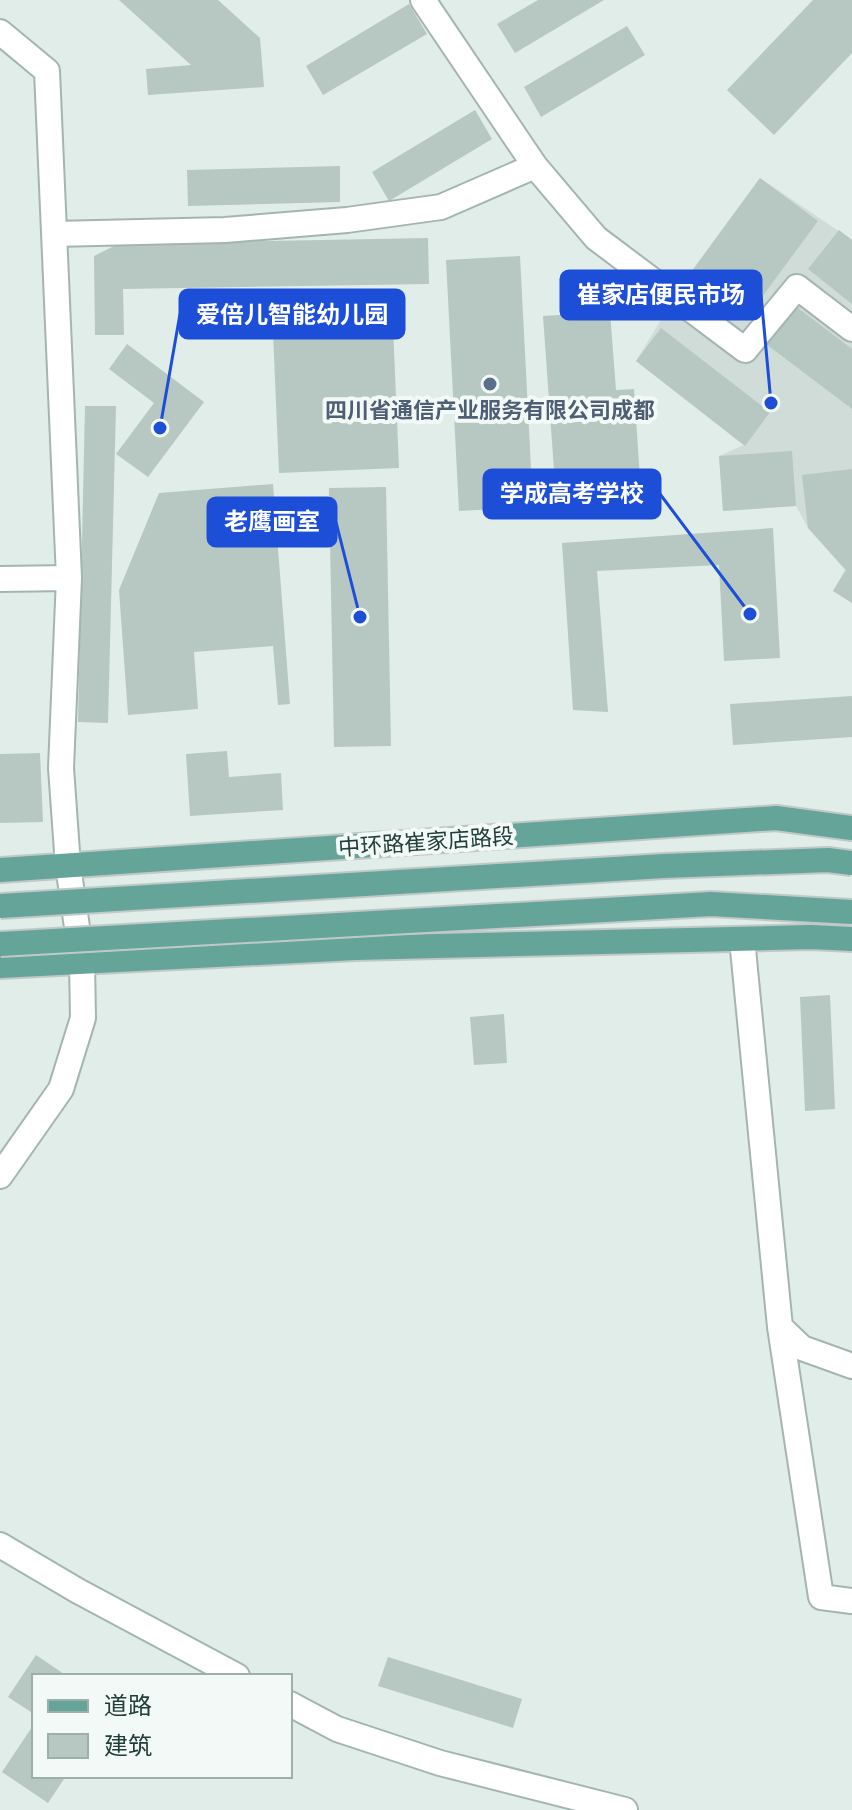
<svg xmlns="http://www.w3.org/2000/svg" width="852" height="1810" font-family="Figtree,'Noto Sans SC',sans-serif">
  <style>
    .built { fill: #d0dcd8 }
    .building { fill: #b7c7c2 }
    .lines { fill: none; stroke-linecap: round; stroke-linejoin: round }
    .minor-casing { stroke: #a4b5b1; stroke-width: 28 }
    .major-casing { stroke: #c1c9c8; stroke-width: 28 }
    .minor { stroke: #fff; stroke-width: 24 }
    .major { stroke: #64a499; stroke-width: 24 }
    .major-bridge-casing { stroke: #c1c9c8; stroke-width: 28; stroke-linecap: butt }
    .major-bridge { stroke: #64a499; stroke-width: 24 }
    .service-dot { fill: #5c6f8a; stroke: #f2f9f6; stroke-width: 3 }
    .labels { text-anchor: middle; dominant-baseline: central; stroke-width: 8; stroke-linejoin: round; paint-order: stroke }
    .service-label { font-size: 22px; font-weight: bold; fill: #4e5e75; stroke: #f2f9f6 }
    .street-label { font-size: 22px; fill: #213e39; stroke: #f2f9f6 }
    .leader { fill: none; stroke: #1d4ed8; stroke-width: 3 }
    .callout-dot { fill: #1d4ed8; stroke: #f2f9f6; stroke-width: 3 }
    .callout { fill: #1d4ed8; stroke: #1d4ed8; stroke-width: 3 }
    .callout-label { font-size: 24px; text-anchor: middle; font-weight: bold; fill: #fff }
  </style>
  <rect width="100%" height="100%" fill="#e1ede9"/>
  <path class="built" d="M760,178L852,240V603L833,591L845,570L808,528L796,506L723,511L719,456L744,445L636,361L687,277Z"/>
  <path class="building" d="M119,0H218L260,38L264,87L148,95L146,69L191,65Z
    M538,0H604L515,53L497,24Z
    M813,0H852V53L774,135L727,90Z
    M409,4L427,34L323,95L306,66Z
    M627,26L645,55L541,117L524,87Z
    M475,110L492,139L389,201L372,172Z
    M340,166V202L188,206L187,170Z
    M760,178L818,221L745,320L687,278Z
    M839,230L852,240V304L808,269Z
    M428,238L429,284L123,289L124,335H95L94,256L118,244Z
    M520,256L533,507L459,511L446,260Z
    M794,305L852,349V409L766,344Z
    M610,312L616,390L634,389L641,493L556,498L543,316Z
    M393,326L399,468L279,473L273,332Z
    M661,328L770,412L745,446L636,361Z
    M127,344L204,402L148,477L116,454L154,403L109,369Z
    M85,406H116L108,723L78,722Z
    M792,451L796,506L723,511L719,456Z
    M852,469V603L833,591L846,570L808,528L802,475Z
    M273,484L290,704L278,705L273,646L194,652L198,709L128,715L119,590L159,493Z
    M386,487L391,746L334,747L329,488Z
    M773,528L780,658L724,661L719,565L597,571L608,712L573,710L562,543Z
    M852,696V737L733,745L730,704Z
    M227,751L229,777L281,773L283,810L190,816L186,754Z
    M40,753L43,822L0,823V754Z
    M830,995L835,1109L805,1111L800,997Z
    M504,1014L507,1063L474,1065L470,1017Z
    M36,1655L67,1676H34V1714L8,1697Z
    M388,1657L522,1699L513,1728L378,1686Z
    M34,1724V1776H66L48,1803L2,1772Z"/>
  <g class="lines">
    <g class="minor-casing">
      <path id="minor" d="M423,0L535,166
        M0,32L47,71L69,578L61,768L68,866L82,961L83,1018L61,1089L0,1176
        M54,234L225,230L347,220L441,207L535,166L596,238L745,350L797,287L852,329
        M0,579L69,578
        M742,939L780,1327L802,1348L852,1366
        M780,1327L821,1597L852,1601
        M0,1545L78,1591L237,1676
        M290,1704L337,1729L440,1763L625,1810"/>
    </g>
    <g class="major-casing">
      <path id="major" d="M0,870L776,818L852,828
        M0,966L355,948L811,937L852,939"/>
    </g>
    <use href="#minor" class="minor"/>
    <use href="#major" class="major"/>
    <g class="major-bridge-casing">
      <path id="major-bridge" d="M0,906L664,866L828,860L852,863
        M0,944L711,904L852,912"/>
    </g>
    <use href="#major-bridge" class="major-bridge"/>
  </g>
  <circle class="service-dot" cx="490" cy="384" r="8"/>
  <g class="labels">
    <g class="service-label">
      <text x="490" y="410">四川省通信产业服务有限公司成都</text>
    </g>
    <g class="street-label">
      <text transform="translate(426 842) rotate(-4)">中环路崔家店路段</text>
    </g>
  </g>
  <path class="leader" d="M771 403L761 295M160 428L180 314M750 614L660 494M360 617L336 522"/>
  <g class="callout-dot">
    <circle cx="771" cy="403" r="8"/>
    <circle cx="160" cy="428" r="8"/>
    <circle cx="750" cy="614" r="8"/>
    <circle cx="360" cy="617" r="8"/>
  </g>
  <g class="callout">
    <rect x="561" y="271" width="200" height="48" rx="8"/>
    <rect x="180" y="290" width="224" height="48" rx="8"/>
    <rect x="484" y="470" width="176" height="48" rx="8"/>
    <rect x="208" y="498" width="128" height="48" rx="8"/>
  </g>
  <g class="callout-label">
    <text x="661" y="303">崔家店便民市场</text>
    <text x="292" y="323">爱倍儿智能幼儿园</text>
    <text x="572" y="502">学成高考学校</text>
    <text x="272" y="530">老鹰画室</text>
  </g>
  <rect x="32" y="1674" width="260" height="104" fill="#f2f9f6" stroke="#9eaeaa" stroke-width="2"/>
  <rect x="48" y="1700" width="40" height="12" fill="#64a499" stroke="#9eaeaa" stroke-width="2"/>
  <text x="104" y="1714" font-size="24" fill="#213e39">道路</text>
  <rect x="48" y="1734" width="40" height="24" fill="#b7c7c2" stroke="#9eaeaa" stroke-width="2"/>
  <text x="104" y="1754" font-size="24" fill="#213e39">建筑</text>
</svg>
